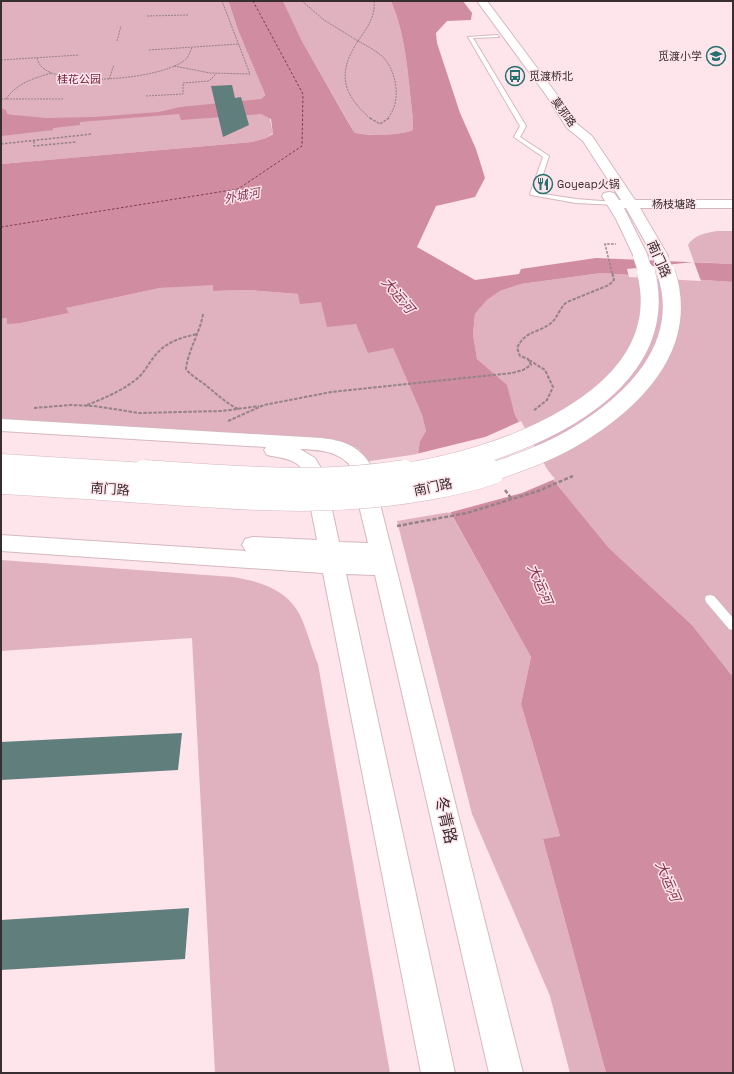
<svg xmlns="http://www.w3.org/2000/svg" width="734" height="1074" font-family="'Space Grotesk','Noto Sans SC',sans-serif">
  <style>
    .green { fill: #e0b1be }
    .water { fill: #d08ca0 }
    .pier { fill: #fee5ec }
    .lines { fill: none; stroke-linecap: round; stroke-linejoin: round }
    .ferry { stroke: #863451; stroke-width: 1; stroke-dasharray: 2.5 2; stroke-linecap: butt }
    .building { fill: #5f7e7c }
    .service-casing { stroke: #d5b7bf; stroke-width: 2 }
    .secondary-casing { stroke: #d5b7bf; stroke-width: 2 }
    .path-far3 { stroke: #948387; stroke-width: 1; stroke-dasharray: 2 1; stroke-linecap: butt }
    .path-far2 { stroke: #948387; stroke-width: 1.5; stroke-dasharray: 2.5 1.5; stroke-linecap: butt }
    .path-far1 { stroke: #948387; stroke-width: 2; stroke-dasharray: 3.5 1.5; stroke-linecap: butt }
    .path { stroke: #948387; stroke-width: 2.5; stroke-dasharray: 4 2; stroke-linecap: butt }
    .service { fill: #fff; fill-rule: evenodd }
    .secondary { fill: #fff; fill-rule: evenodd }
    .secondary-bridge-far2-casing { stroke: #d5b7bf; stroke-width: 15; stroke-linecap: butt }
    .secondary-bridge-far1-casing { stroke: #d5b7bf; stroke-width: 19; stroke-linecap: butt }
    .secondary-bridge-casing { stroke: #d5b7bf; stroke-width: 25; stroke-linecap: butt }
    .secondary-bridge-far2 { stroke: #fff; stroke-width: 14 }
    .secondary-bridge-far1 { stroke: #fff; stroke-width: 18 }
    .secondary-bridge { stroke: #fff; stroke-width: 24 }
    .labels { text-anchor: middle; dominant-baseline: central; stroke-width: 3; stroke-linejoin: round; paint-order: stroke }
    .far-poi-label { font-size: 11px; fill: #382d30; stroke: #fee5ec; text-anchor: start }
    .far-park-label { font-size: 11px; fill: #70203f; stroke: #fee5ec }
    .far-street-label { font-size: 11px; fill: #382d30; stroke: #fee5ec }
    .far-water-label { font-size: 12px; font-style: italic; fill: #863451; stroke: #fee5ec }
    .street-label { font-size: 13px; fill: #382d30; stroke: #fee5ec }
    .water-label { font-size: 14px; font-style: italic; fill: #863451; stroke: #fee5ec }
    .near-street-label { font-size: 16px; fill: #382d30; stroke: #fee5ec }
  </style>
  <rect width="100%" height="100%" fill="#fee5ec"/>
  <path class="green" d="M1,1H225L229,3L238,30L264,92L273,133L266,138L252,142L1,164Z
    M283,1H391C407,38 408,80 413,119V130C404,135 363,137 354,132L302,41Z
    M717,231H733V264L694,262L688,245C694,235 705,233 717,231Z
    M601,273L733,282V677L692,625L609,548L545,470L515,415L507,386L477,359L473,334L475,314L487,300L500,291L521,284Z
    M194,285H214L213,291L249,290L298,294L321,302L393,348L422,415L426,431L420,441L418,454L363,462L360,450L355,447L346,445L1,424V319L7,318L21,323L69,313L65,308L160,288Z
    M450,512L531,657L521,704L560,836L543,839L606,1073H570L550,996L472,814L397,521Z
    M1,560L233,577C257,581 283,588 297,610C305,622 312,650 318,664L390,1073H215L192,638L1,651Z"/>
  <path class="water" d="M225,1H283L302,41L348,122L354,132C363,137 404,135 413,130V119C408,80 407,38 391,1H463L472,13L471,20L447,21L436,33L437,43L460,113L476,149L485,178L475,197L436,206L417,247L475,280L519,274L521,269L596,258L733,264V282L601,273L521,284L500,291L487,300L475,314L473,334L477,359L507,385L515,415L545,470L609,548L692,625L733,677V1073H606L543,839L560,836L521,704L531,657L418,454L420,441L426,431L422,415L393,348L368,353L356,324L327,327L321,302L300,304L298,294L249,290L213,291V285L160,288L66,308L69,313L21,323L7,324V318L1,319V164L252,142L266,138L273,134L271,119L261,114L181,120L179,114L80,122V125L53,128V130L1,136V108L6,110L7,114L13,115L47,118L94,117L159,112L180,107L261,99L265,96L264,92L238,30L229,3Z"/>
  <path class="pier" d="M694,262L701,281L629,277L627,269Z
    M521,421L547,469L555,479L522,493L448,513L416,454L485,437Z"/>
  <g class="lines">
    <path class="ferry" d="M1,227L238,189L302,146L303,94L253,1"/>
  </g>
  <path class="building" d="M232,85L235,98L241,97L249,125L223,137L211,86Z
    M182,733L178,770L1,780V742Z
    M189,908L185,959L1,970V920Z"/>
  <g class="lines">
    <g class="service-casing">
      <path id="service" d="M497,35L499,37L473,38L526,126L520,137L549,156L537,193L576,199L614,202L617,204L616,205L576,203L531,195L530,194L543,157L514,137L520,126L468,37Z
        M710,595L714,596L733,618V630L729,629L706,602L705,599L706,596Z"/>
    </g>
    <g class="secondary-casing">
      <path id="secondary" d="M477,1H487L555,92L576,123L592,136L635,200H733V208H640L668,256L665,259L660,261L655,259L626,208H624L648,256L645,259L640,261L635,259L616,219L602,196L604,193L609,192L614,193L619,200H621L583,141L567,128L546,95Z
        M1,419L321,438C342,440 359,446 370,464L523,1073H489L375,575L346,574L455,1073H421L323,573L1,551V535L246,551L242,545L245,539L253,537L317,540L304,473C298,458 280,458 267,455L264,450L266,447L1,431ZM300,449C318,450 335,450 349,464L368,543L339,542L324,473L315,458Z"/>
    </g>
    <path class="path-far3" d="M302,1L324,20L358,41
      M147,16L188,15
      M117,41L121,26
      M358,41C367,46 377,51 384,58C397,73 402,103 387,119
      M358,41C337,73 342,94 371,119
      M358,41C366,29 376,17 374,1
      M149,50L239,44
      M37,58C38,61 39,64 41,66C60,89 168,79 187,58C189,55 191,50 192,47
      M1,60L79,55
      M174,66L210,73L250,74L222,1
      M109,79L114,65
      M146,96L183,94V83L209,81L216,74
      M1,99H63
      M6,99C17,83 34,78 52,73"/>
    <path class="path-far2" d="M370,118L380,124L389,118
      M34,141V146L76,142
      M1,144L92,134
      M612,273L605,244H616"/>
    <path class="path-far1" d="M203,314C200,333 188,350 186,369C192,377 200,380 208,387C218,395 226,403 238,409
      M529,360L545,370L553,387L547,400L533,411
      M87,405C105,398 124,390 139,377C145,371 149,363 154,357C165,342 180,338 197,334
      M34,408L70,405L94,406L139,413L222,411L259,406
      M228,421L264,405L331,392L512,373L523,370L531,365L528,359L520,356L517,348C525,331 535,334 550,324C558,318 559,308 567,302L609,285L614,280L612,272"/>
    <path class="path" d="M505,490L511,498
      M397,526L467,513L538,491L573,476"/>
    <use href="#service" class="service"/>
    <use href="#secondary" class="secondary"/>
    <g class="secondary-bridge-far2-casing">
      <path id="secondary-bridge-far2" d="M640,256L646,273
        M660,256L667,273"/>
    </g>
    <g class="secondary-bridge-far1-casing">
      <path id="secondary-bridge-far1" d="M1,463L162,473
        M397,473C493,461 678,400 646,272
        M490,473C517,463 545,454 571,439C631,404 691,348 666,272"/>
    </g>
    <g class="secondary-bridge-casing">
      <path id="secondary-bridge" d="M144,472C231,478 317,486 404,472
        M1,482C64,485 126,490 189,494C272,500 345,503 428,488C449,484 472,480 492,472"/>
    </g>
    <use href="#secondary-bridge-far2" class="secondary-bridge-far2"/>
    <use href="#secondary-bridge-far1" class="secondary-bridge-far1"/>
    <use href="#secondary-bridge" class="secondary-bridge"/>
  </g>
  <defs>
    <g id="school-ring" transform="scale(1)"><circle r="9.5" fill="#fee5ec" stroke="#256f6c" stroke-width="1.5"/><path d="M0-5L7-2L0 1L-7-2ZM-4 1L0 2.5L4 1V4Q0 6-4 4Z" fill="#256f6c"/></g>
    <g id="bus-ring" transform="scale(1)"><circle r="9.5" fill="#fee5ec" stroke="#256f6c" stroke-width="1.5"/><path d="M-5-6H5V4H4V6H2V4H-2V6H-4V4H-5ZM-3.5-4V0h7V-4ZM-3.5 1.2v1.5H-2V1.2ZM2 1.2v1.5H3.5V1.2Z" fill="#256f6c"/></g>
    <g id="restaurant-ring" transform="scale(1)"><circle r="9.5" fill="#fee5ec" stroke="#256f6c" stroke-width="1.5"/><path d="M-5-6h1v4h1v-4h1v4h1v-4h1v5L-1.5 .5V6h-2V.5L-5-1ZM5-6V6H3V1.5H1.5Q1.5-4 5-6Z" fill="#256f6c"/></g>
  </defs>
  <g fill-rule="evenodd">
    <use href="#school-ring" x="716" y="56"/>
    <use href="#bus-ring" x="515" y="76"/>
    <use href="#restaurant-ring" x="543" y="184"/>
  </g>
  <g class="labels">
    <g class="far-poi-label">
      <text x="702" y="56" text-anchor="end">觅渡小学</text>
      <text x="529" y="76">觅渡桥北</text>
      <text x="557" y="184">Goyeap火锅</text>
    </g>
    <g class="far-park-label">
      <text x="79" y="79">桂花公园</text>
    </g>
    <g class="far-street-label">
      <text transform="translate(564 112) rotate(54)">莫邪路</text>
      <text x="674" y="204">杨枝塘路</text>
    </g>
    <g class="far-water-label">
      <text transform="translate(242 196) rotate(-11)">外城河</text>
    </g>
    <g class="street-label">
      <text transform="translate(659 259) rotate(66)">南门路</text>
      <text transform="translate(433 487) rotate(-12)">南门路</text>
      <text transform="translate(110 489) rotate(4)">南门路</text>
    </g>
    <g class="water-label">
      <text transform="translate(398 295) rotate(50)">大运河</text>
      <text transform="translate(540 584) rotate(67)">大运河</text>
      <text transform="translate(668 881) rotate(67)">大运河</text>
    </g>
    <g class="near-street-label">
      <text transform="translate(446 820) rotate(77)">冬青路</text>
    </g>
  </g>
  <rect width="734" height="1074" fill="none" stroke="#382d30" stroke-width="4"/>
</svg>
